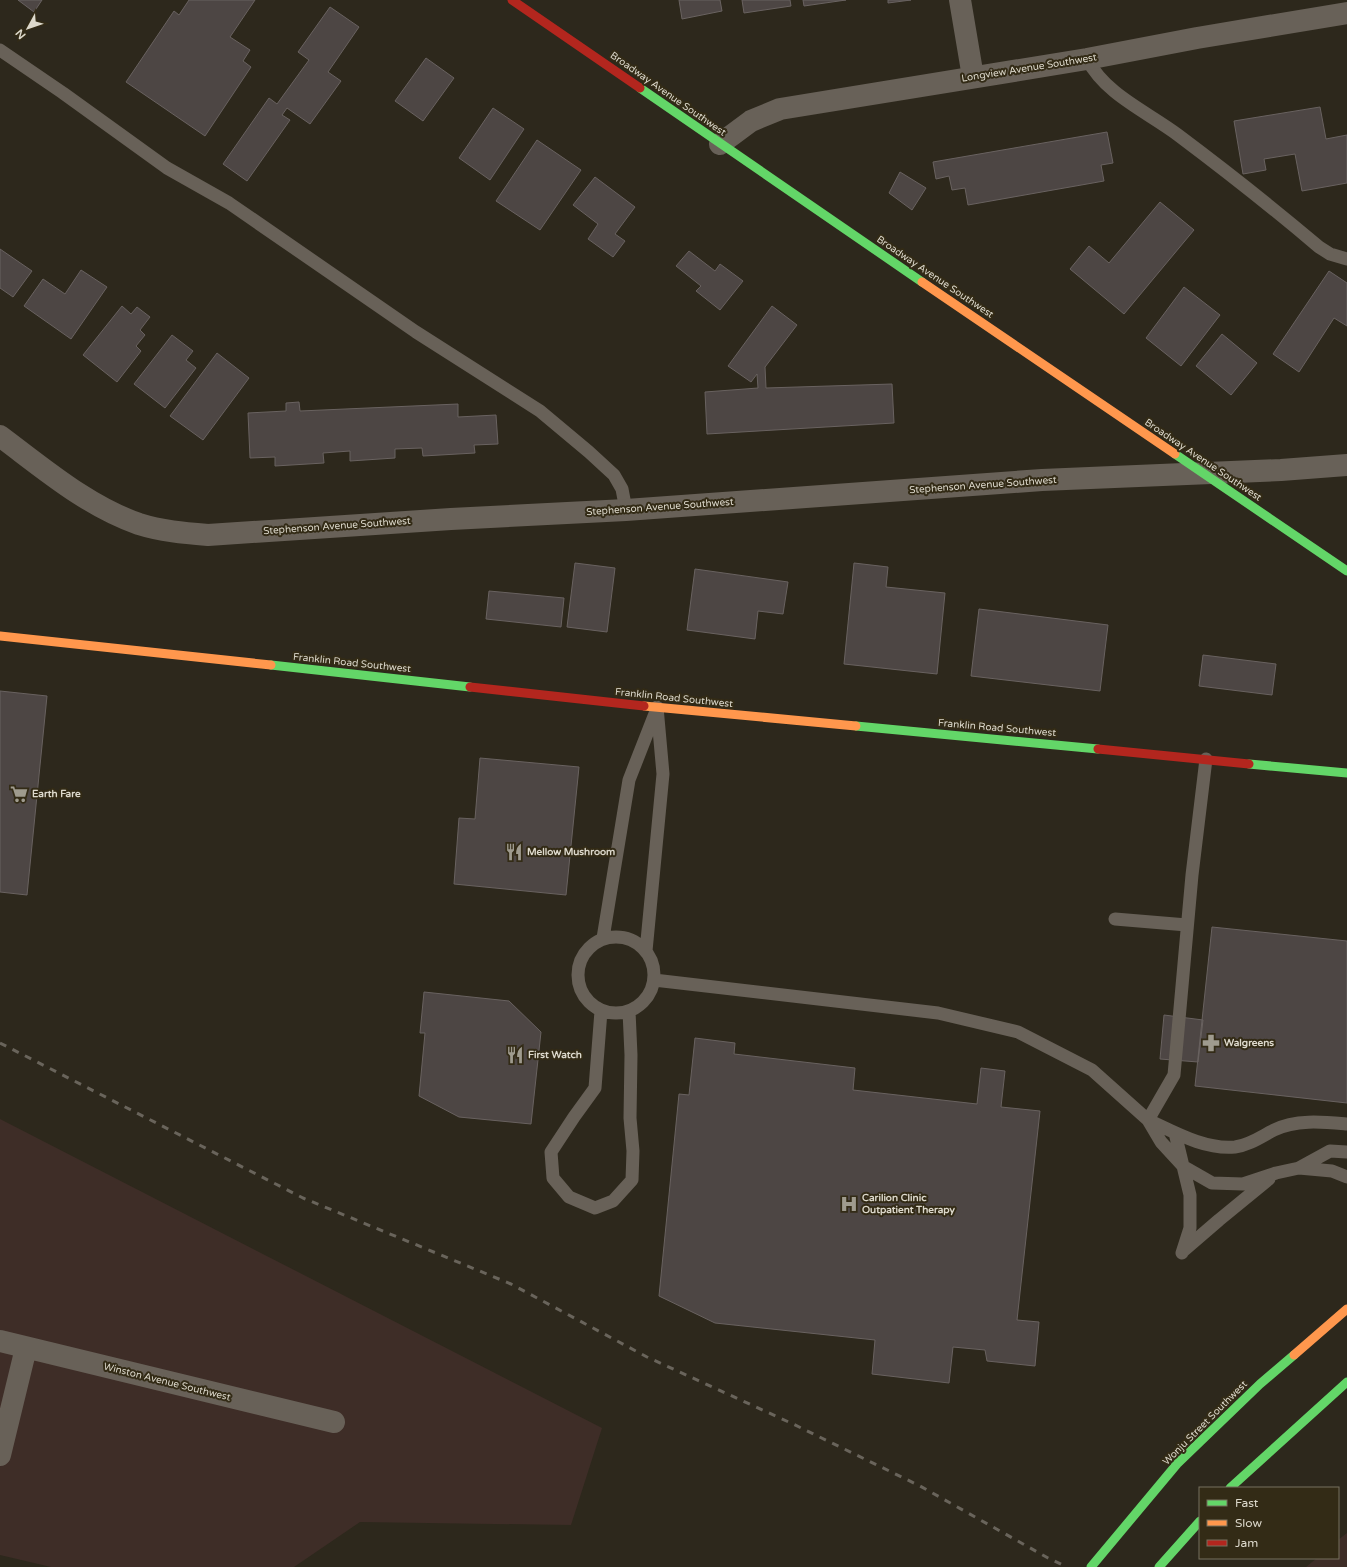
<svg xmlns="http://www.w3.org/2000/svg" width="1347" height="1567" font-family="'Varela Round',sans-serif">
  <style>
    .industrial { fill: #3e2d27 }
    .building { fill: #4d4644; stroke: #696260 }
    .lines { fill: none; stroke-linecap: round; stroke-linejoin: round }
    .lane { stroke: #686158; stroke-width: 13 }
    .street { stroke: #686158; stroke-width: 22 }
    .fast { stroke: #63d668; stroke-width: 9 }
    .slow { stroke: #ff974d; stroke-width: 9 }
    .jam { stroke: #b3261e; stroke-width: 9 }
    .rail { stroke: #69645b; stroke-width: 3; stroke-dasharray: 7 7; stroke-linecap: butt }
    .labels { text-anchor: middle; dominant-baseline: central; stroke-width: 4; stroke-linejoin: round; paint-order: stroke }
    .street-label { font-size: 10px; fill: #ddd9cc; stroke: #332b16 }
    .poi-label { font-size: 10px; font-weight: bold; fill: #ddd9cc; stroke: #332b16; text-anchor: start }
  </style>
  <rect width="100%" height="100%" fill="#2d281c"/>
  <path class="industrial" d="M0,1119L602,1428L571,1525L360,1522L294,1567H51L0,1555Z
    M1347,1533V1567H1306L1317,1558H1338V1540Z"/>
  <path class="building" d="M18,0H42L34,12Z
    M189,0H255L230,37L250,50L243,61L251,67L205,136L126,82L174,11L179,15Z
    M679,0H720L722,11L682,19Z
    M742,0H790L791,6L744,13Z
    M803,0H846L804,6Z
    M888,0H911L888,3Z
    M330,7L359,27L328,72L341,81L310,124L287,108L282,115L290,120L247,181L223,164L269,98L277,104L309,60L298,52Z
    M426,58L454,78L423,121L395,101Z
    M1320,107L1326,139L1347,135V183L1302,191L1295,154L1264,159L1266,170L1243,174L1234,121Z
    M493,108L524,129L490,180L459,158Z
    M1107,132L1113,163L1101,165L1104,181L968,205L965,188L952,190L949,176L936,179L933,162Z
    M537,140L581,170L540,230L496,201Z
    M900,172L926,188L912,210L889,193Z
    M595,177L635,207L615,234L625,241L613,257L588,239L598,224L573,205Z
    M1160,202L1194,230L1124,314L1070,269L1089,246L1109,263Z
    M0,249L32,271L13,297L0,288Z
    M689,251L715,271L720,264L743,281L720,310L696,291L701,286L676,266Z
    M81,270L107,287L71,339L24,306L43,279L65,294Z
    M1329,271L1347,283V326L1334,318L1299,372L1273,354Z
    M1184,287L1220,315L1181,366L1146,338Z
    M122,306L131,314L137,307L150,317L140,330L145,335L136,346L141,351L117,382L83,355Z
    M772,306L797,325L765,367L766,388L892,384L894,423L707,434L705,392L758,388L757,374L751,382L728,366Z
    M1222,334L1257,363L1231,395L1196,366Z
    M172,335L193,351L186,360L196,368L165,408L134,384Z
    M217,353L249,378L203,440L170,416Z
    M299,402L300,411L458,404V417L496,415L498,444L474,445L475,453L423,456L422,448L395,449V458L350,461V451L323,453L324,463L275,466V457L250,458L248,413L286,411V403Z
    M575,563L615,568L607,632L567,627Z
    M854,563L888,567L886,587L945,593L937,674L844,664Z
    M695,569L788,582L783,614L758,611L755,639L687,630Z
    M489,591L564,598L561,627L486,619Z
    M979,609L1108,625L1100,691L971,676Z
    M1203,655L1276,664L1272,695L1199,686Z
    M0,691L47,696L27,895L0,892Z
    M480,758L579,767L566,895L454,884L459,818L475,819Z
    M1212,927L1347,941V1103L1195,1086Z
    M424,992L509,1001L541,1032L531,1124L459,1117L419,1096L425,1033H420Z
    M1164,1015L1203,1020L1198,1062L1160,1059Z
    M695,1038L735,1043L734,1054L855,1068L853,1090L977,1104L981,1068L1005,1071L1001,1107L1040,1111L1017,1320L1039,1322L1035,1366L987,1361L985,1350L953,1347L949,1383L872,1374L875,1340L715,1323L659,1296L679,1094L689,1095Z"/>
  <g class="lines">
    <path class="lane" d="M0,50L63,93L167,168L229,203L416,332L540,411L589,452L614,475L622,489L626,510
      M1087,59C1106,95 1146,111 1178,135C1226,171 1273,208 1319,247L1330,254L1347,259
      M1115,919L1187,925
      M578 975a38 38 0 1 1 76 0a38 38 0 1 1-76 0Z
      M603,938L629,780L656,711
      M646,951L663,774L657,707
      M654,980L938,1013L1018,1032L1092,1070L1148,1120L1161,1142L1184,1167L1212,1183L1243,1184L1276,1173L1299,1168L1332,1171L1347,1177
      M601,1011L595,1088L574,1117L551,1152L553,1178L569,1197L595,1208L613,1201L632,1180L633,1151L630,1118L631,1055L629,1011
      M1148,1120L1174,1075L1192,875L1206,759
      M1148,1120C1174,1132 1205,1150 1235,1147C1250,1145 1262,1136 1274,1130C1296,1119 1324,1122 1347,1124
      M1175,1133L1190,1195V1228L1182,1253
      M1299,1168L1330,1151L1347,1152
      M1183,1251L1219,1220L1269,1179"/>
    <path class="street" d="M960,0L973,77
      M720,144L751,121L780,109L1087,59L1197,38L1347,13
      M0,436C43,468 87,506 139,524C161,531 184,533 208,535L451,519L626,510L1042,480L1281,470L1347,465
      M0,1341L334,1422
      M0,1455L26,1348"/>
    <path class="fast" d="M640,88L922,282
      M1175,454L1347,571
      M271,665L470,687
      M856,726L1098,749
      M1249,764L1347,773
      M1230,1488L1347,1382
      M1091,1567L1177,1464L1260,1384L1294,1355
      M1159,1567L1200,1521"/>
    <path class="slow" d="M922,282L1175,454
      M0,636L271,665
      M644,706L856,726
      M1294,1355L1347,1309"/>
    <path class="jam" d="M512,0L640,88
      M470,687L644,706
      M1098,749L1249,764"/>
    <path class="rail" d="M0,1043L303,1198L511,1284L647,1357L793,1424L920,1486L1048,1558L1067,1567"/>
  </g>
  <defs>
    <g id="supermarket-bare" transform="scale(1.38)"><path d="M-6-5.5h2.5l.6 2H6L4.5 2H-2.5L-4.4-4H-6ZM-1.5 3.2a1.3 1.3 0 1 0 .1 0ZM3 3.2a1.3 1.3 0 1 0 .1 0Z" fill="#9f9b8e" stroke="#332b16" stroke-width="2.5" paint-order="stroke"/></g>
    <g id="restaurant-bare" transform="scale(1.38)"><path d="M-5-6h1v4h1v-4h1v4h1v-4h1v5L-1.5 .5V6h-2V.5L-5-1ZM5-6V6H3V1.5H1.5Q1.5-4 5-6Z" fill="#9f9b8e" stroke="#332b16" stroke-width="2.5" paint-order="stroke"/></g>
    <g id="pharmacy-bare" transform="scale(1.38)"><path d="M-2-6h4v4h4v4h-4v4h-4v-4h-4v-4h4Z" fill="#9f9b8e" stroke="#332b16" stroke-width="2.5" paint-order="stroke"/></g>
    <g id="hospital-bare" transform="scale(1.38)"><path d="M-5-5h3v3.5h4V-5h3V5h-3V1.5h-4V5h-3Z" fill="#9f9b8e" stroke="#332b16" stroke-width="2.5" paint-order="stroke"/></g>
  </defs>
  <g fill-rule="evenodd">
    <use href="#supermarket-bare" x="19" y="794"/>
    <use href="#restaurant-bare" x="514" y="852"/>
    <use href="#pharmacy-bare" x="1211" y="1043"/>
    <use href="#restaurant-bare" x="515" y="1055"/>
    <use href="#hospital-bare" x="849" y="1204"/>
  </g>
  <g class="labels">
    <g class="street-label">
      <text transform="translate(1029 68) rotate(-9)">Longview Avenue Southwest</text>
      <text transform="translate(668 94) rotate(35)">Broadway Avenue Southwest</text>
      <text transform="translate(935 277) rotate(34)">Broadway Avenue Southwest</text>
      <text transform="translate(1203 460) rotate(34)">Broadway Avenue Southwest</text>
      <text transform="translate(983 485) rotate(-4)">Stephenson Avenue Southwest</text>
      <text transform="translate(660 507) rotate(-4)">Stephenson Avenue Southwest</text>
      <text transform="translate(337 526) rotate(-4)">Stephenson Avenue Southwest</text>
      <text transform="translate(352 663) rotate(6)">Franklin Road Southwest</text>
      <text transform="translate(674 698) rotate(6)">Franklin Road Southwest</text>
      <text transform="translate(997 728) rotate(5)">Franklin Road Southwest</text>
      <text transform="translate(167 1382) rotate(14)">Winston Avenue Southwest</text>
      <text transform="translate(1205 1423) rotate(-45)">Wonju Street Southwest</text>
    </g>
    <g class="poi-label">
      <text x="32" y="794">Earth Fare</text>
      <text x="527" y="852">Mellow Mushroom</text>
      <text x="1224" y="1043">Walgreens</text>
      <text x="528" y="1055">First Watch</text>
      <text x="862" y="1198">Carilion Clinic<tspan x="862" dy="12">Outpatient Therapy</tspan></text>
    </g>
  </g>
  <rect x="1199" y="1487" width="140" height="72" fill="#332b16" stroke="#77715f"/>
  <rect x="1207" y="1500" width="20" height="6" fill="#63d668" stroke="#77715f"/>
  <text x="1235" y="1507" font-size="12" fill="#ddd9cc">Fast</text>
  <rect x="1207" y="1520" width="20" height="6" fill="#ff974d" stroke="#77715f"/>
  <text x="1235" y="1527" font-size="12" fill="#ddd9cc">Slow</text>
  <rect x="1207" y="1540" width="20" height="6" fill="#b3261e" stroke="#77715f"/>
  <text x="1235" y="1547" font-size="12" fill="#ddd9cc">Jam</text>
  <g transform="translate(28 28) rotate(230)" stroke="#332b16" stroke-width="3" paint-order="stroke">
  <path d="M0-3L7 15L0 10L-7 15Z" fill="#ddd9cc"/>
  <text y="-6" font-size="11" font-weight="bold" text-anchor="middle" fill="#ddd9cc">N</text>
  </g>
</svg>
